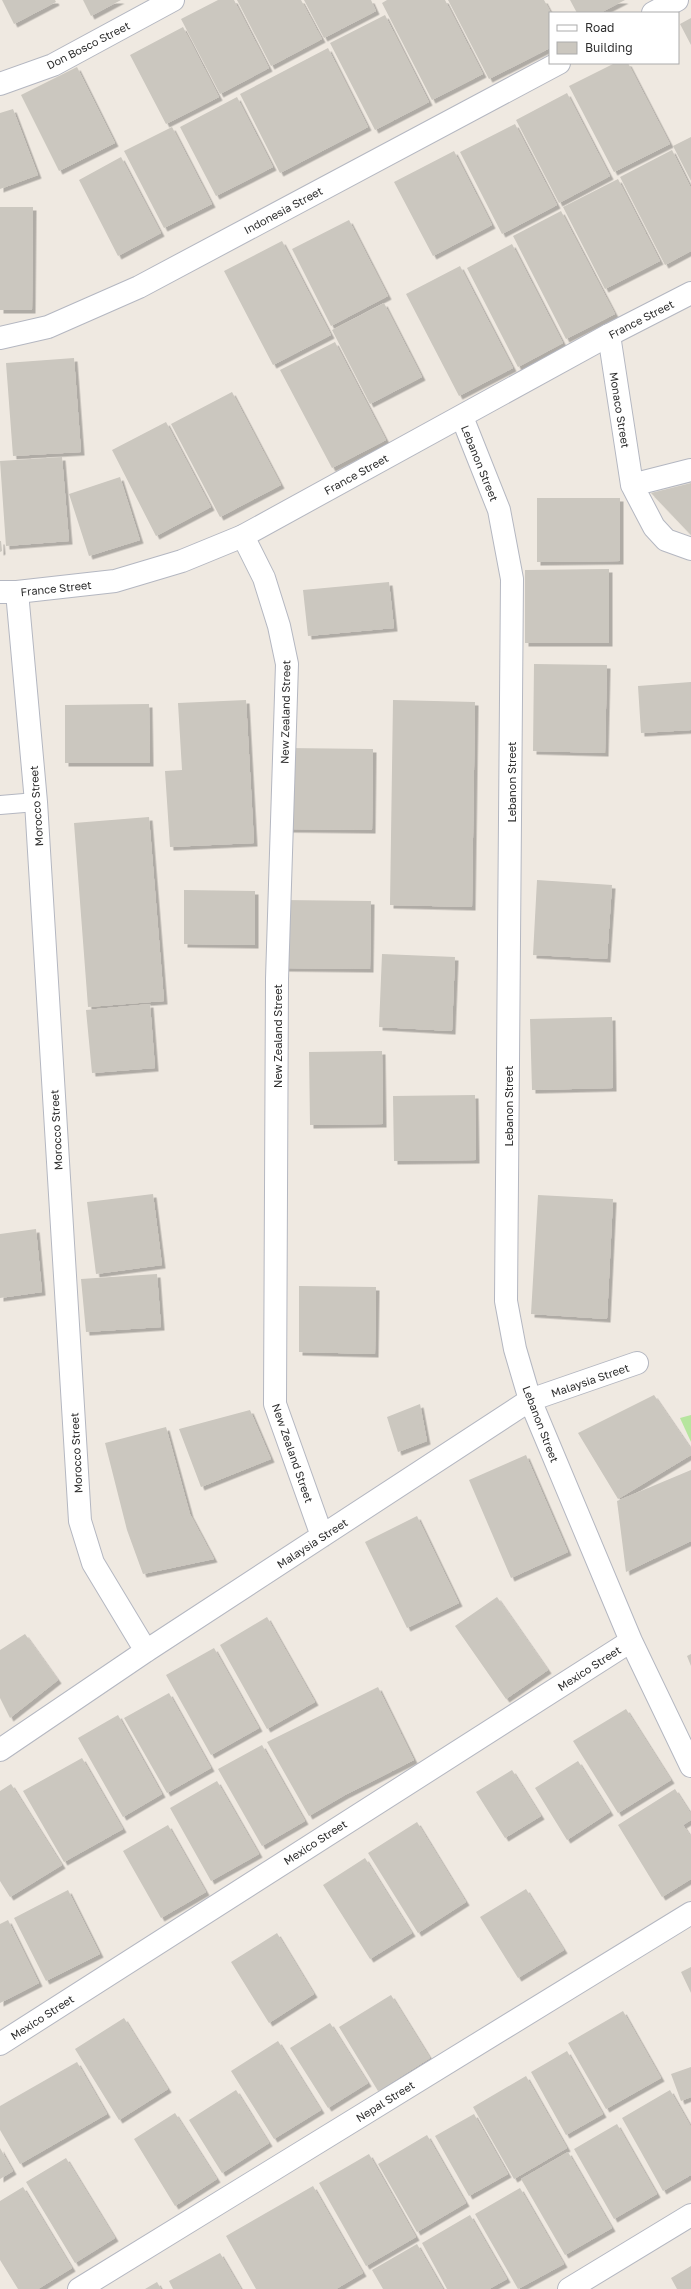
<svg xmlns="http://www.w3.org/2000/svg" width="691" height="2289" font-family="'Golos Text',sans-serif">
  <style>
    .green { fill: #b6e59e }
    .building { fill: #cbc7bf; filter: url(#shadow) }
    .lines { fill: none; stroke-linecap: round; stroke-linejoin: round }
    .lane-casing { stroke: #b4b7c1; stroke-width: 20 }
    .street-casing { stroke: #b4b7c1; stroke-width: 24 }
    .secondary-casing { stroke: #b4b7c1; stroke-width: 24 }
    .lane { stroke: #fff; stroke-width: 18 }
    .street { stroke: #fff; stroke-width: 22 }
    .secondary { stroke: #fff; stroke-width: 22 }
    .labels { text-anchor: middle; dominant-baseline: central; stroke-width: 4; stroke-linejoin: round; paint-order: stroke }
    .street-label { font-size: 11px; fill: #2e2e2e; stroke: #fff }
  </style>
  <defs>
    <filter id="shadow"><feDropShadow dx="3.5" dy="3.5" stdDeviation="0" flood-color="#0004"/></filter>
  </defs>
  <rect width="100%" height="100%" fill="#efe9e1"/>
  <path class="green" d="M691,1415V1442L680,1418Z"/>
  <path class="building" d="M2,0H55L56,2L14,24Z
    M83,0H121L91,16Z
    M218,0H234L269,68L220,94L181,19Z
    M237,0H301L322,39L271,66Z
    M304,0H371L376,11L324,38Z
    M387,0H445L483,74L432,100L382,3Z
    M448,0H544L551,13L550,48L489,79Z
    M570,0H625L600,13H577Z
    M385,15L429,102L375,130L330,43Z
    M691,18V45L680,24Z
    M183,27L219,97L166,124L130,55Z
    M328,48L368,127L280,173L240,94Z
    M615,63H628L670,144L614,172L569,86Z
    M77,67L115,143L59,171L21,95Z
    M567,93L610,176L559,203L516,120Z
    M237,97L273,167L216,196L180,127Z
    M13,109L38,175L0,189V113Z
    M515,124L557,205L502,234L460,152Z
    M172,127L212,204L164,228L124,151Z
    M691,137V181L673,146Z
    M672,150L691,188V251L665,265L620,177Z
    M454,151L492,225L433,256L394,182Z
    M121,157L161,233L118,256L79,180Z
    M618,179L660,261L605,289L563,207Z
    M0,207H33L32,310H0Z
    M561,211L615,314L566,339L513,236Z
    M349,220L388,296L331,326L292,249Z
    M282,241L331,335L273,365L224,271Z
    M512,244L563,343L518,367L467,268Z
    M460,266L513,368L459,396L406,294Z
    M384,303L422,377L370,404L332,330Z
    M335,342L386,440L332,468L280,370Z
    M74,358L81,452L13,456L6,363Z
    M232,392L281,485L220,517L171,424Z
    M166,422L211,507L156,536L112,450Z
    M62,457L69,541L6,546L0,461Z
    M120,477L140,540L89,556L69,494Z
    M691,483V535L651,493Z
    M537,498H620V561L537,562Z
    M0,541H1L2,551L0,552Z
    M609,569V643H525V570Z
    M389,582L394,628L308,636L303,590Z
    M534,664L607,665L605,753L533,751Z
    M691,682V730L641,733L638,686Z
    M246,700L254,843L170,847L165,771L182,770L178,703Z
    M393,700L475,702L472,907L390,905Z
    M149,704L150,763H65V705Z
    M286,748L373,749L372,830L286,829Z
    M149,817L164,1001L88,1007L74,823Z
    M537,880L612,885L607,959L533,955Z
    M184,890L255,891V945L184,944Z
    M282,900L371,901L370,969L282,968Z
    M382,954L455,957L452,1031L379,1027Z
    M150,1004L155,1068L92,1073L86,1010Z
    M612,1017L613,1088L532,1090L530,1019Z
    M382,1051L383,1124L310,1125L309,1052Z
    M475,1095L476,1160L394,1161L393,1096Z
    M153,1194L162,1265L96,1274L87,1202Z
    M538,1195L613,1199L607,1319L531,1314Z
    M36,1229L42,1292L0,1298V1234Z
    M157,1274L161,1327L86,1332L81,1279Z
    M299,1286L376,1287L375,1354L299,1352Z
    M654,1395L691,1449V1455L618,1499L578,1433Z
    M420,1404L427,1441L398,1452L387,1417Z
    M250,1410L271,1459L201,1487L179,1429Z
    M166,1427L190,1514L214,1559L143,1574L127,1530L105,1443Z
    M526,1455L568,1552L511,1578L469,1480Z
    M691,1470V1541L626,1572L617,1501Z
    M417,1516L459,1603L407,1628L365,1542Z
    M497,1597L548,1670L506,1699L455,1626Z
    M267,1617L315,1702L267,1729L220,1645Z
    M25,1634L58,1680L10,1718L0,1698V1650Z
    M214,1648L259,1728L211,1755L166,1675Z
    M691,1654V1666L687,1656Z
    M378,1687L414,1760L345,1795L309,1816L267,1742Z
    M169,1693L211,1768L167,1793L124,1718Z
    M626,1709L671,1780L618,1813L573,1741Z
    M118,1715L162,1794L123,1817L78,1738Z
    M262,1745L305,1821L262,1846L218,1769Z
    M82,1758L123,1829L64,1862L23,1791Z
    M578,1761L610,1812L567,1840L535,1788Z
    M512,1770L541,1816L505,1838L476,1792Z
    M217,1781L259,1854L211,1881L170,1808Z
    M11,1784L62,1865L10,1897L0,1881V1791Z
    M675,1789L691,1814V1820L683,1825L691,1837V1879L662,1897L618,1825Z
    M417,1822L466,1902L418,1933L368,1853Z
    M168,1825L206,1892L161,1918L123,1851Z
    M365,1858L412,1933L370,1959L323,1885Z
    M526,1889L564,1950L518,1978L480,1917Z
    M68,1890L100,1954L46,1981L14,1918Z
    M8,1920L39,1983L0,2003V1924Z
    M277,1933L314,1994L269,2023L231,1962Z
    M691,1967V1993L681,1972Z
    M391,1995L430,2058L378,2091L339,2027Z
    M623,2011L661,2078L606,2109L568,2043Z
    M124,2018L168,2089L119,2120L75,2049Z
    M330,2023L368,2083L328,2108L290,2048Z
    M278,2041L321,2110L274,2139L231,2071Z
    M567,2051L603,2114L566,2135L531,2072Z
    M77,2062L107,2114L20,2164L0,2130V2106Z
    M691,2067V2097L681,2101L671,2074Z
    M526,2076L567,2148L514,2179L473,2107Z
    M236,2090L269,2143L222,2173L189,2120Z
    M670,2090L691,2127V2175L663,2191L622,2118Z
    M175,2113L217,2179L175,2206L134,2139Z
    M474,2114L508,2174L469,2196L435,2136Z
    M617,2124L657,2194L614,2219L574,2149Z
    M427,2135L466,2203L417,2232L378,2164Z
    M0,2148L13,2171L0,2179Z
    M568,2152L612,2228L565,2255L521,2179Z
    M369,2154L416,2237L366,2266L319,2183Z
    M66,2158L115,2238L75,2263L26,2182Z
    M313,2186L363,2273L336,2289H256L226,2236Z
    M23,2187L72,2268L38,2289H18L0,2260V2201Z
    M520,2188L564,2264L518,2289L475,2214Z
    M470,2215L507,2279L489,2289H447L422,2243Z
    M417,2244L443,2289H383L372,2270Z
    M220,2253L241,2289H173L169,2281Z
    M691,2266V2289H677L671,2278Z
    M157,2282L161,2289H145Z"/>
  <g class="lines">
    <g class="lane-casing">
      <path id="lane" d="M0,805L36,802"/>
    </g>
    <g class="street-casing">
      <path id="street" d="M653,13L677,0
        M0,84L53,65L173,0
        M609,335L632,485L654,527L666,540L691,549
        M0,338L48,327L139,287L559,63
        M462,417L499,510L512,579L506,1301L515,1349L530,1400L631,1641L691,1766
        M632,485L691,470
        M243,536L264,578L279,626L287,664L277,979L275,1404L322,1536
        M17,592L36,802L80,1521L93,1563L146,1651
        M0,1750L146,1651L530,1400L637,1363
        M0,2044L631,1641
        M79,2289L691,1913
        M569,2289L691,2215"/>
    </g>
    <g class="secondary-casing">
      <path id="secondary" d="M0,592H17L115,581L182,561L243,536L609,335L691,293"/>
    </g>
    <use href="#lane" class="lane"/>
    <use href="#street" class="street"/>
    <use href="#secondary" class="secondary"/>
  </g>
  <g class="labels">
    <g class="street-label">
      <text transform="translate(88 45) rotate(-27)">Don Bosco Street</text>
      <text transform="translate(283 210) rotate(-28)">Indonesia Street</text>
      <text transform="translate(641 319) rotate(-27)">France Street</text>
      <text transform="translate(620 410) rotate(81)">Monaco Street</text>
      <text transform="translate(480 463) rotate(68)">Lebanon Street</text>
      <text transform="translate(356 474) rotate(-29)">France Street</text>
      <text transform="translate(56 588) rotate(-6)">France Street</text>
      <text transform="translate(285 712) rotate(-89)">New Zealand Street</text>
      <text transform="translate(511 782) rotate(-90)">Lebanon Street</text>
      <text transform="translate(36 806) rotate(-94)">Morocco Street</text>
      <text transform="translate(277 1036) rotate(-90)">New Zealand Street</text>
      <text transform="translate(508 1106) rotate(-90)">Lebanon Street</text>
      <text transform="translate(56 1130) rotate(-93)">Morocco Street</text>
      <text transform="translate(590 1380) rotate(-19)">Malaysia Street</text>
      <text transform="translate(541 1424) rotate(69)">Lebanon Street</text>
      <text transform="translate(76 1453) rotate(-93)">Morocco Street</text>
      <text transform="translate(293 1453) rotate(71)">New Zealand Street</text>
      <text transform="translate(312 1543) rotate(-33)">Malaysia Street</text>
      <text transform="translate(589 1668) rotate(-33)">Mexico Street</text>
      <text transform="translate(315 1842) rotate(-33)">Mexico Street</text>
      <text transform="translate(42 2017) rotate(-33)">Mexico Street</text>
      <text transform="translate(385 2101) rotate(-32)">Nepal Street</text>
    </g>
  </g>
  <rect x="549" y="12" width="130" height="52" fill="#ffffff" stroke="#ababab"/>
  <rect x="557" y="25" width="20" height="6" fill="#ffffff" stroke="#ababab"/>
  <text x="585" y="32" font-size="12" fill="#2e2e2e">Road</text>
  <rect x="557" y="42" width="20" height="12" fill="#cbc7bf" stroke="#ababab"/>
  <text x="585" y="52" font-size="12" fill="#2e2e2e">Building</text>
</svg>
